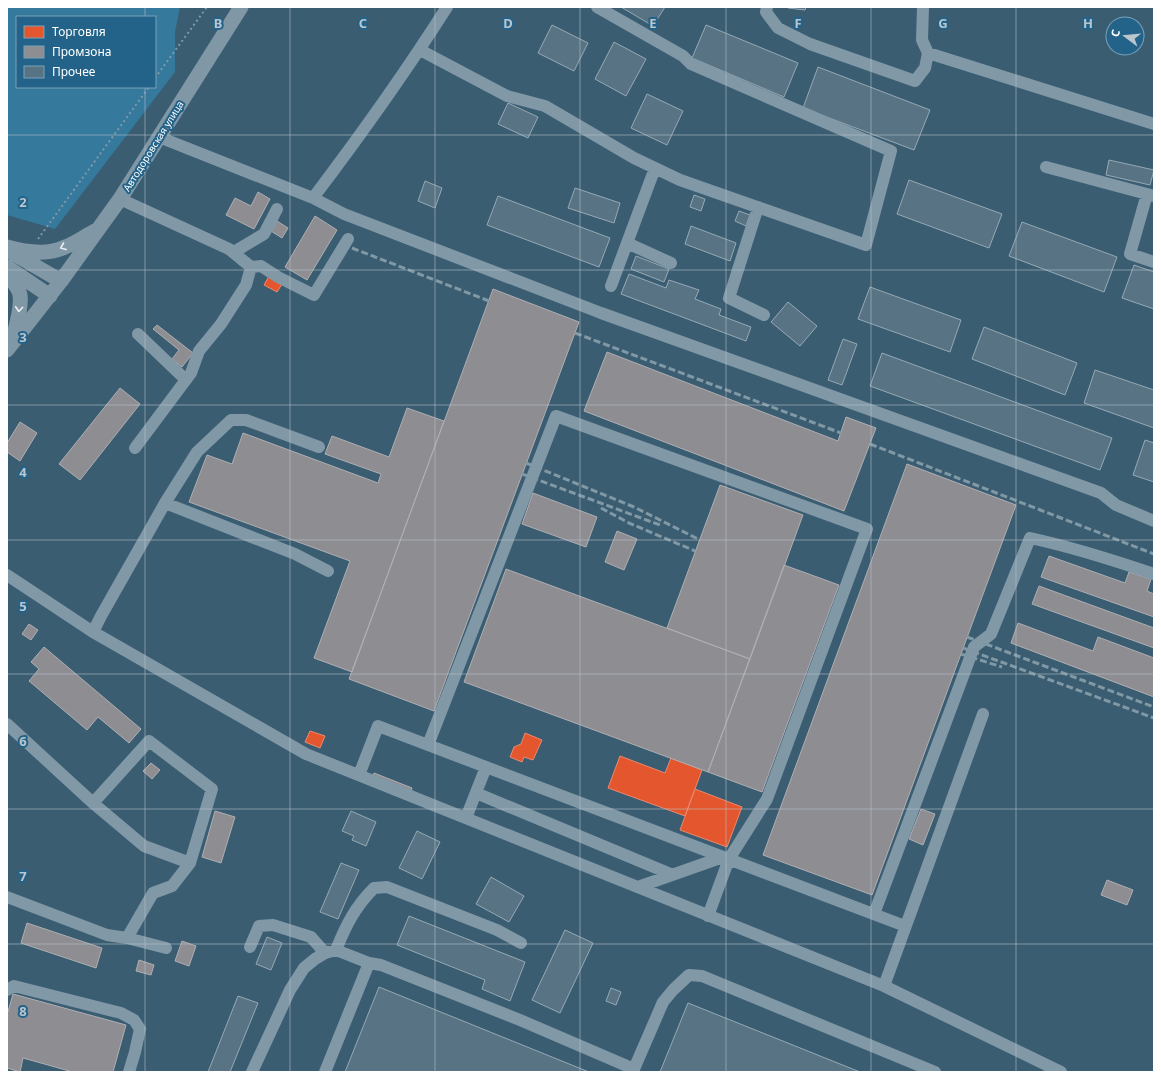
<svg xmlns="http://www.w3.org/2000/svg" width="1161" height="1079" font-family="'Noto Sans',sans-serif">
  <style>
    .green { fill: #35799d; fill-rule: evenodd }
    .shops { fill: #e4572e; stroke: #ec896d }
    .industry { fill: #8d8d92; stroke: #afafb3 }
    .building { fill: #587484; stroke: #95a9b5 }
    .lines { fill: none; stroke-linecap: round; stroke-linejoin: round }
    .path { stroke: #8198a7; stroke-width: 2; stroke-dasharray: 2 3; stroke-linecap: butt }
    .minor { stroke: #8198a7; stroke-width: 12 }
    .major { stroke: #8097a5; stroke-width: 15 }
    .rail { stroke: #8198a5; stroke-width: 3; stroke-dasharray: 7 3; stroke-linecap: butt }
    .oneway { stroke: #eceff2 }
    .grid { fill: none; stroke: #bac6ce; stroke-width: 1; stroke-opacity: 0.55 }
    .labels { text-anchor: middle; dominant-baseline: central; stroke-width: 4; stroke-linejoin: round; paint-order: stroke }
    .street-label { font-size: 10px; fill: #fff; stroke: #236389 }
    .grid-label { font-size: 13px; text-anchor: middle; font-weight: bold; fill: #bac6ce; stroke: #236389; stroke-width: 4; stroke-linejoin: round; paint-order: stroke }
  </style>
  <rect width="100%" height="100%" fill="#3a5d72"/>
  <path class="green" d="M7,7H180L175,32V72L55,229L7,215ZM17,17H155V87H17Z"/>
  <path class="shops" d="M269,276L282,284L277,292L264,285Z
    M310,731L325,736L320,748L305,742Z
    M525,733L542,740L533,760L524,757L522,762L510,757L514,747L521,744Z
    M620,756L665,773L671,758L702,770L685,816L608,788Z
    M695,789L742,807L727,847L680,830Z"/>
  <path class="industry" d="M258,192L270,199L254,229L226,215L235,198L251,206Z
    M315,216L337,230L307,280L285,267Z
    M277,221L288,228L282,238L271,231Z
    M493,289L579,322L434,711L349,679Z
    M157,325L193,353L182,367L172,359L179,350L153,329Z
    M607,352L838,441L846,417L876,428L844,511L584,411Z
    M120,388L140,404L80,480L59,464Z
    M407,408L444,421L352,672L314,658L350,561L189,502L207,455L232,464L243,433L378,483L381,474L325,454L332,436L389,457Z
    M20,422L37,433L20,461L7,452V443Z
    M907,464L1016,505L872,895L763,855Z
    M720,485L803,515L750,659L667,628Z
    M533,493L597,517L586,547L522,524Z
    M617,531L637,539L624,570L605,562Z
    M1049,556L1125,583L1129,572L1151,579L1147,591L1154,594V617L1041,577Z
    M784,565L839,585L762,792L708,772Z
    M506,569L750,659L708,772L464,682Z
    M1039,586L1154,628V648L1032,604Z
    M1018,623L1093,651L1098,637L1154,658V697L1011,643Z
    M29,624L38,630L31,640L22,634Z
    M44,647L141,729L129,743L98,717L87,730L29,681L39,669L31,662Z
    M151,763L160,770L152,779L143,771Z
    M374,773L412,788L408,799L370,784Z
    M921,809L935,814L923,845L909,839Z
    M215,811L235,817L221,863L202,857Z
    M1107,880L1133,890L1127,905L1101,895Z
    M27,923L102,948L96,968L21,943Z
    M182,941L196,946L189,966L175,961Z
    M139,960L154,965L151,975L136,971Z
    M13,994L126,1025L113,1072H73L23,1058L20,1072L7,1068V1015Z"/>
  <path class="building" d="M621,7H665L653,26Z
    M788,7H806L805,10L788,8Z
    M552,25L588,43L574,71L538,53Z
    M706,25L798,63L784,97L692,58Z
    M614,42L646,59L626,96L595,79Z
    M818,67L930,110L914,150L803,108Z
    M647,94L683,111L667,145L631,128Z
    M508,103L538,117L528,138L498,124Z
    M1109,160L1154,170L1150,185L1106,175Z
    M909,180L1002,214L989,248L897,214Z
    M425,181L442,188L435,208L418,201Z
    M575,188L620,203L614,223L568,208Z
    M694,195L705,199L701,211L690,207Z
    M498,196L610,238L599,267L487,225Z
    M739,211L750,215L746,226L735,221Z
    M1022,222L1117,257L1104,292L1009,256Z
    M691,226L736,243L730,261L685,244Z
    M636,256L669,269L664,282L631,269Z
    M1134,265L1154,272V309L1122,298Z
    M629,274L666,288L669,280L699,290L695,299L721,309L719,315L751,327L746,341L621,294Z
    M870,287L961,320L950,352L858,319Z
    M788,302L817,326L800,346L771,322Z
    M984,327L1077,363L1065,395L972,359Z
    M843,339L857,344L842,385L828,380Z
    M882,353L1112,438L1100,470L870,386Z
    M1095,370L1154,390V428L1084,403Z
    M1145,440L1154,443V482L1133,475Z
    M351,811L376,822L366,846L352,840L354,836L342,831Z
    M417,831L440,842L422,879L399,868Z
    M341,863L359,870L338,919L320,912Z
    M491,877L524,896L509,922L476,904Z
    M409,916L525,962L510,1001L482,989L485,980L397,945Z
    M565,930L593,943L560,1013L532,1000Z
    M267,937L282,943L271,970L256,964Z
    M379,987L589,1072H345Z
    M611,988L621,992L616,1005L606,1001Z
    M238,996L258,1003L230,1072H208Z
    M688,1003L860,1072H660Z"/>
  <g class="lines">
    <path class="path" d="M155,78L207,7
      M38,239L149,87"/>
    <path class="minor" d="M767,7L766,12L778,28L810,44L915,81L925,68L928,53
      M923,7L922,40L928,53L1154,124
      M420,50L507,96L545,106L634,158L680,180L866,245L891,151L691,64L683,56L597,7
      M159,137L313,198L344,214L601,313L1101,493L1116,505L1154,521
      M1046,167L1147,194
      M1154,196L1147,194L1130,254L1154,262
      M313,198C360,136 405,73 447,7
      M120,199L229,249L251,267L246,285L221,324L199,351L191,373L135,448
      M758,207L729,298L764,315
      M627,243L671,263
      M234,252L264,234L277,209
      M251,267L261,266L278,277L314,295L348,239
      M611,286L655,168
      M138,334L186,380
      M165,503L197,452L231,420H246L319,447
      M7,575L93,632L306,754L884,986L983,714
      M93,632L101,616L165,503L295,554L328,571
      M7,724L93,803L144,846L190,863L212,789L149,741L93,803
      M428,745L556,416L867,529L767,799L729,859L708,916
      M359,775L378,726L905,926
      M476,793L673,875
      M466,818L486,767
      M638,887L723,857
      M7,897L107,935L127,938
      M874,914L974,647L991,634L1030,538C1072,547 1113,560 1154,574
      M250,947L259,926L273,925L311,937L325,953
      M166,948L127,938L153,893L172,886L190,863
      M336,950C346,925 355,907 374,888L387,887L497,930L521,943
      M369,963L381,965L520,1020L634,1069L633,1072
      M884,986L1061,1072
      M7,990L14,986L121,1013L134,1020L140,1029L135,1052L129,1072
      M634,1069L663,1002L673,990L689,975L702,976L935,1072
      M252,1072L290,990L304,968L315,959L325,953L336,950L369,963L325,1072"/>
    <path class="major" d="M7,247C25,252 47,256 65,247C76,243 85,236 95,231
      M11,252L61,281
      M7,267L50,296
      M7,274C11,280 19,287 20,295C22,307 16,327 13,338
      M7,350L61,281L120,199L241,7"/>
    <path class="rail" d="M352,248L489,301
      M575,333L841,433
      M870,444L1154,554
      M526,463L634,507L700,540
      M522,474L660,525
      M601,508L629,523L695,551
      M967,637L1154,707
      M963,648L1154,718
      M961,654L1002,667"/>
  </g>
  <defs><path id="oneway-chevron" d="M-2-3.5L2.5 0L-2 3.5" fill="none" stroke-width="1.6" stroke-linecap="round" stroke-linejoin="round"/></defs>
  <g class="oneway">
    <use href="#oneway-chevron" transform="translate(63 247) rotate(158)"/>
    <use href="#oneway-chevron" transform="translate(19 309) rotate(94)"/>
  </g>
  <path class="grid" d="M145,7V17M290,7V1072M435,7V1072M580,7V1072M726,7V1072M871,7V1072M1016,7V1072M145,87V1072M7,135H1154M7,270H1154M7,405H1154M7,540H1154M7,674H1154M7,809H1154M7,944H1154"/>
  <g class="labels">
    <g class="street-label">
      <text transform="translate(153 146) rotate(-58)">Автодоровская улица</text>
    </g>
  </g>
  <g class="grid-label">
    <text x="218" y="28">B</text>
    <text x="363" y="28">C</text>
    <text x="508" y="28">D</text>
    <text x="653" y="28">E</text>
    <text x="798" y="28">F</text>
    <text x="943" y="28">G</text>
    <text x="1088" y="28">H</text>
    <text x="23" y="207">2</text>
    <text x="23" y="342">3</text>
    <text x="23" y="477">4</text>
    <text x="23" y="611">5</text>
    <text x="23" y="746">6</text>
    <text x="23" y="881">7</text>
    <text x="23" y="1016">8</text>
  </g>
  <rect width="1161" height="1079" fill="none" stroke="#ffffff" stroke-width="16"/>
  <rect x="16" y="16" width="140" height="72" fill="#236389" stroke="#7ba1b8"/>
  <rect x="24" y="26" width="20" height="12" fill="#e4572e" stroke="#7ba1b8"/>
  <text x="52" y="36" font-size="12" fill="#ffffff">Торговля</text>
  <rect x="24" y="46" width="20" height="12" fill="#8d8d92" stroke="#7ba1b8"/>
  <text x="52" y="56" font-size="12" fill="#ffffff">Промзона</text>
  <rect x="24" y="66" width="20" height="12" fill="#587484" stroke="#7ba1b8"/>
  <text x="52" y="76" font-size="12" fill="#ffffff">Прочее</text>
  <g transform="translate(1125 36) rotate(286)"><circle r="19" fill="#236389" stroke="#7ba1b8"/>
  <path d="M0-3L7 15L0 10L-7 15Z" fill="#bac6ce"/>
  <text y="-6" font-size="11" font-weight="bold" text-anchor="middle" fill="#ffffff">С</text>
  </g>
</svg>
